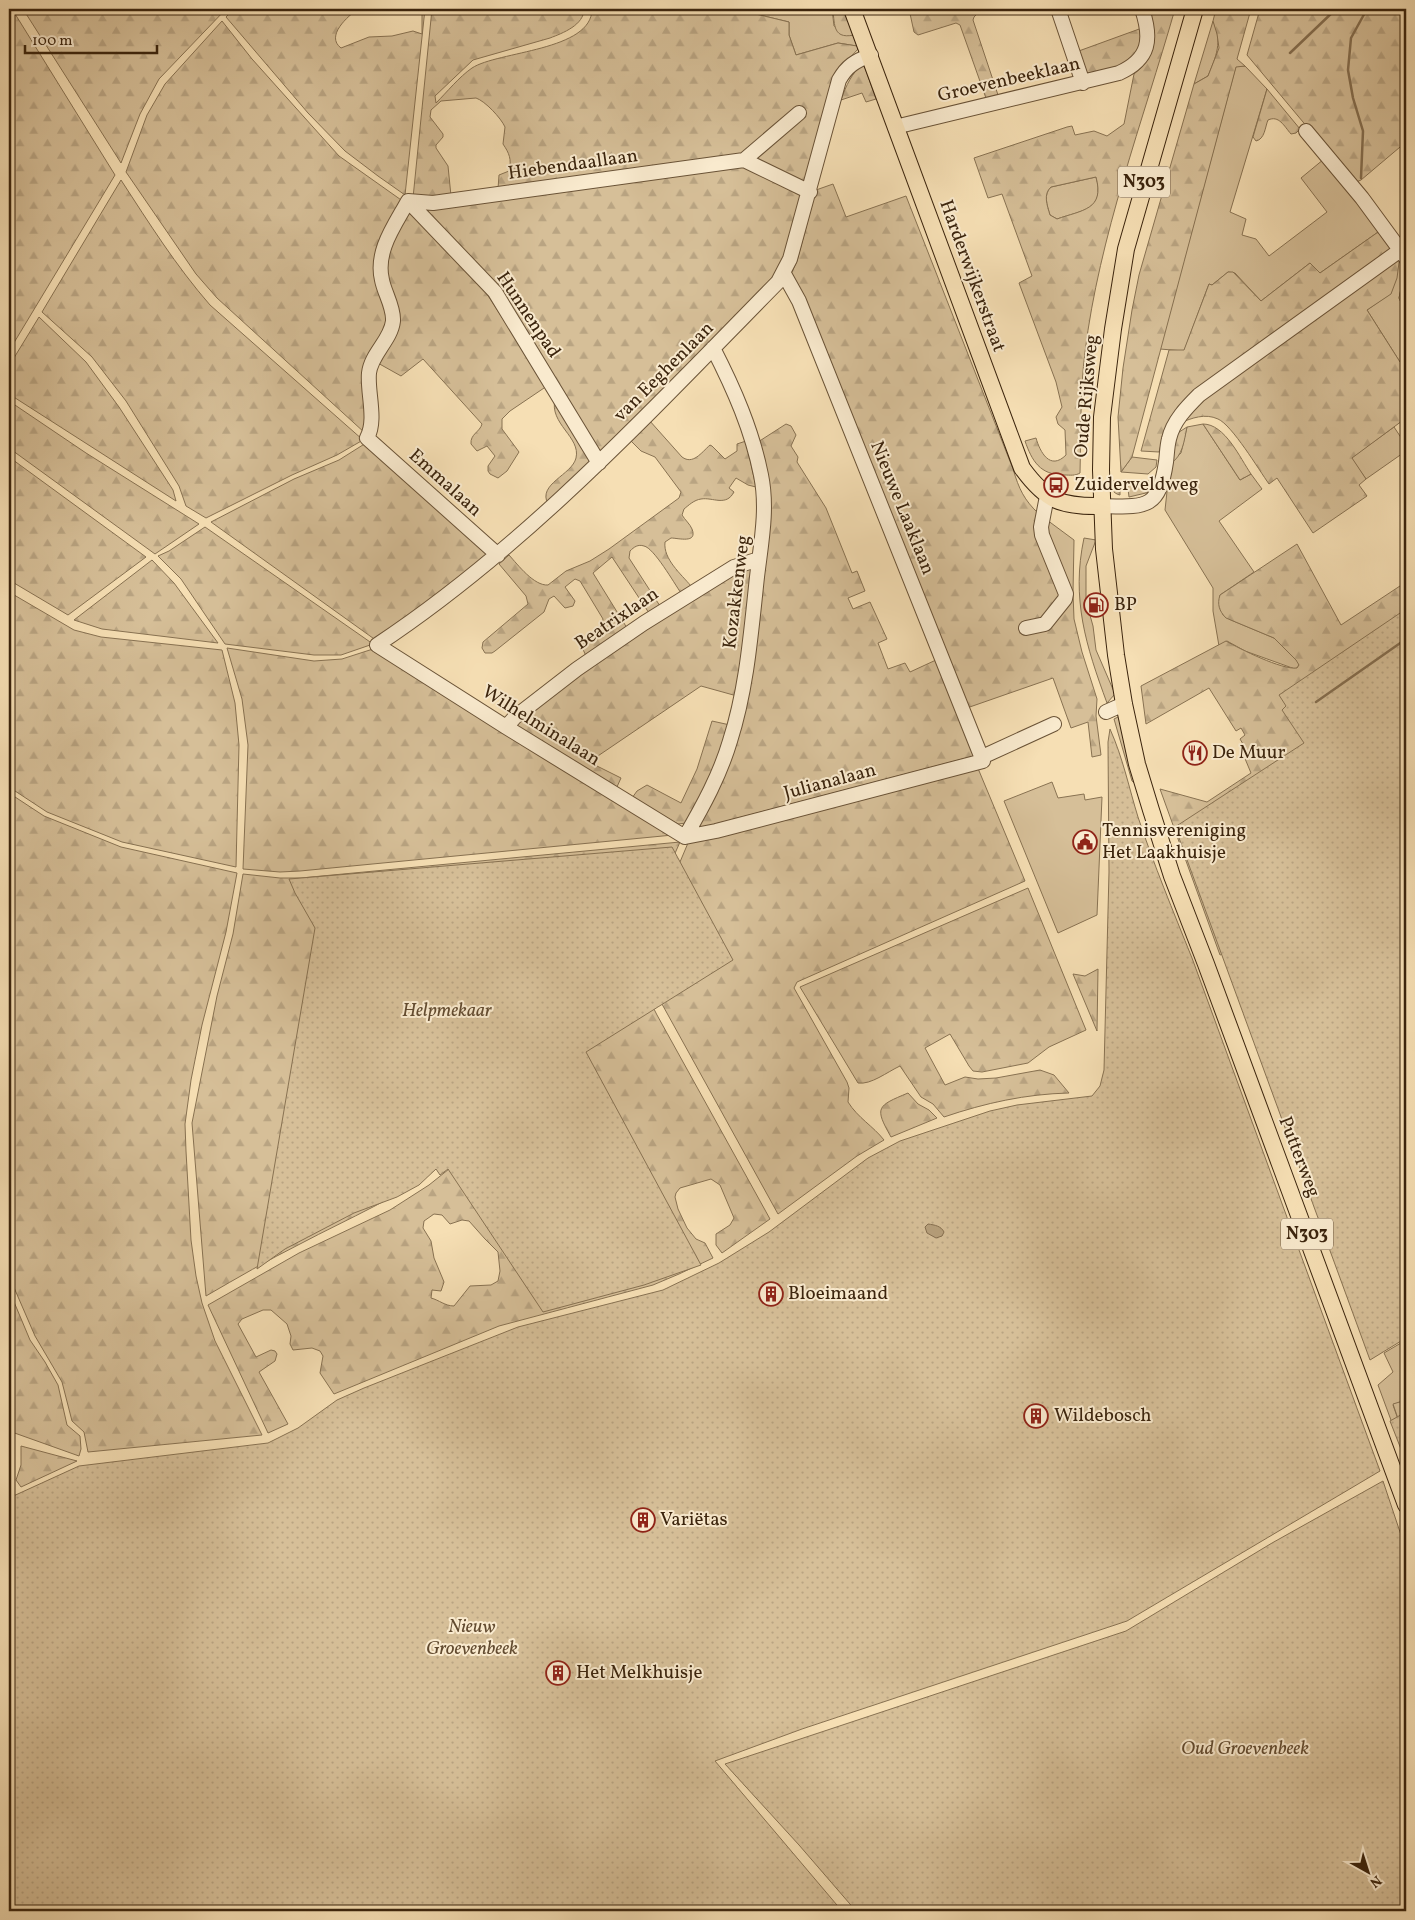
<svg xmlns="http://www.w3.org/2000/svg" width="1415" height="1920" font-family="Vollkorn,serif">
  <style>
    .grass { fill: #d6bf98; stroke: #887252 }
    .forest { fill: url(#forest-firs); stroke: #887252; fill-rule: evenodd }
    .park { fill: url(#park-dots); stroke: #887252 }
    .water { fill: #b69f7b; stroke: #856e4f }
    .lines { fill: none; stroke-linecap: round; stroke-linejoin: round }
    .stream { stroke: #856e4f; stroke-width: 2.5 }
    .minor-casing { stroke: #6a5337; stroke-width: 16 }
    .major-casing { stroke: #3b240d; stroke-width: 18 }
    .minor { stroke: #f9eace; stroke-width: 14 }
    .major { stroke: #f6dfb4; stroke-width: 16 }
    .labels { text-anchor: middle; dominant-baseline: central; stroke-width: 4; stroke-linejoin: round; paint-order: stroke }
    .shield { fill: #f9eace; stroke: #745f47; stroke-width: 1 }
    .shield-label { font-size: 18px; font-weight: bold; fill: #3b240d }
    .street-label { font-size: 19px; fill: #3b240d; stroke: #f9eace }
    .poi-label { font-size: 19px; fill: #3b240d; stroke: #f9eace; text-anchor: start }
    .park-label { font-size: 19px; font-style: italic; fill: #624b30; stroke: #f9eace }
  </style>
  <defs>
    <pattern id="forest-firs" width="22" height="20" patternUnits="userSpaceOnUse" patternTransform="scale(1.25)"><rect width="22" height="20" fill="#d6bf98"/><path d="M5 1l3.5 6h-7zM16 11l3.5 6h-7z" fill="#b9a482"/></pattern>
    <pattern id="park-dots" width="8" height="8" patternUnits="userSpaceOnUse" patternTransform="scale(1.25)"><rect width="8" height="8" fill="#d6bf98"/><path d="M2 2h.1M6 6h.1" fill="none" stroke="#b9a482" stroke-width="1.8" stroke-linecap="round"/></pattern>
  </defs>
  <rect width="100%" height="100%" fill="#f6dfb4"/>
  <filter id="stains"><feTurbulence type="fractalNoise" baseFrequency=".004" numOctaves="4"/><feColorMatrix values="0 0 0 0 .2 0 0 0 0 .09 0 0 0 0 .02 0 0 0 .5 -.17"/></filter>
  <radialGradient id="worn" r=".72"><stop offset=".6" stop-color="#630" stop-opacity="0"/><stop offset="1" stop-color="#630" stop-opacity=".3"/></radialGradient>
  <path class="grass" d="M735,9H832L834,26L854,35L857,46L838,43L796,55L789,35V22Z
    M1213,21C1223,41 1216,57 1208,76L1194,84Z
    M1236,66H1245L1267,89L1230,212L1246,219L1242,235L1256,239L1269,256L1327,212L1301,178L1324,159L1381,230L1320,273L1310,263L1261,301L1235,273L1228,272L1212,285L1209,284L1184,351L1160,349Z
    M1096,177C1105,210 1083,210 1057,219L1050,215C1047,205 1043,194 1051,187Z
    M1400,255L1406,264L1399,298L1406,313V358L1400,362L1367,310L1391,293Z
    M1203,424L1240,480L1251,474L1262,489L1219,521L1254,572L1220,595L1223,615L1231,620L1274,638L1299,663L1298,667L1295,669L1245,651L1227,641L1219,646L1213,611V588L1165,510L1170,464L1181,453L1187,427Z
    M1394,427L1406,445V451L1366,479L1351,458Z
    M1132,457L1157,460L1156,467L1148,474L1121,472Z
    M1047,520L1074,540L1073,593L1048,539Z
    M1084,538L1096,540L1086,566V601L1093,626L1096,650L1115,694L1107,703C1086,646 1071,599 1084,538Z
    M1120,716L1138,786L1132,781L1114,719Z
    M1052,782L1058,798L1084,794L1085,800L1102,797L1097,915L1058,933L1004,801Z
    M1406,1340V1400L1393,1405L1406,1442L1405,1458L1378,1385L1393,1372L1384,1353Z"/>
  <path class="forest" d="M9,9H12L115,175L9,351Z
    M23,9H43L47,12L55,9H226L159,79L140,114L121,163Z
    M234,9H358C348,16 325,36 341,48L369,37L392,36L413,31L422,34V14L420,9H425L405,195L378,176L345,151L308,113L226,17Z
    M432,9H584C584,25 563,33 550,38L473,60L435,96L436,103C447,92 459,77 472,68C498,51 592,51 592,9H735L789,22V35L796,55L838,43L857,46L858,49L843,65L804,184L755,160L803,118L743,155L498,189L499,175L509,171C512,159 509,153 503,144L505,127C501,118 485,101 476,98L441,101L431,110L430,117L443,134V137L436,145V148L448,166L451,196L413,198Z
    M832,9H843L854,35C830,40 836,20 832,9Z
    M909,9H982L974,17L973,20L999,98L987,101L960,25L956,23L918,35L914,32Z
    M1145,9H1175C1143,121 1099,237 1085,352C1080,391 1081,434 1080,473C1075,476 1070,475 1064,475C1040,475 1032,461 1025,441L1036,438C1040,452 1050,471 1066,455L1065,430L1058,424L1056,417L1062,407L1056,382L1019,283L1032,276L1002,194L988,198L974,158L1067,127L1072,126L1075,135L1094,131L1107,136L1124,124L1134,74L1141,68L1146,57ZM1096,177C1105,210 1082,210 1057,219L1050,215C1047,205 1043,194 1051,187Z
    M1216,9H1251L1237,59L1245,66L1236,67L1132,457L1121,472L1118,417L1123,368L1132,310L1139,275L1194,84L1208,76L1219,48L1217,34L1213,21Z
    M1260,9H1406V142L1361,180L1354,183L1247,55Z
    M222,21L252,59L339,156L404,202L381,246L389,320L369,361L365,433L217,298L196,274L126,172L147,115L165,84Z
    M1142,28V48L1131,64L1088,78L1076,52Z
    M863,62L876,99L866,102L862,93L841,100C846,85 852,74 863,62Z
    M1267,89L1300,129L1296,133L1291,134C1284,126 1279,115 1268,120C1265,127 1265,139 1256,141L1253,137Z
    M742,165L802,195L783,260L775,274L759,292L599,454L554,381L425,210Z
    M121,180C149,223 176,266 210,305L363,440L337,455L292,475L206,518L186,506L179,486L126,401L92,357L42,312Z
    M833,184L846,217L906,196L1013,469C1019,489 1024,500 1039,514L1037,535L1062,591L1061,598L1045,617L1022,623L1025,630L1046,625L1053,620L1067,599L1069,591L1067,580L1073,593L1074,619L1082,652L1097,699L1096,716L1101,755L1092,757L1088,722L1071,728L1053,678L964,709L791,274L797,261L816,190Z
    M410,211L481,285L547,386L510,411L502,419V429L519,452L507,471L498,478L490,474L488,471V466L495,456L487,446L477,451L471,444C470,434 480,432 482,424L423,359L401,376L376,362L393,331L385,271L389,247Z
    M1381,230L1396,248L1255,347L1163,438L1159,452L1141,451L1169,350H1184L1209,284L1212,285L1228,272H1233L1261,301L1310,263L1320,273Z
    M1400,255L1397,278L1391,294L1367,310L1400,362L1406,358V418L1352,458L1366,479L1359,485L1367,496L1313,533L1277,478L1269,484C1259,470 1232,425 1218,419C1205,413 1192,418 1180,423L1190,407Z
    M1406,267V313L1399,298Z
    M39,317L86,362L119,407L173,490L176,501L9,394V366Z
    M555,399L592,462L548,504C537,484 572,475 576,458C581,437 549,424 555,399Z
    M9,401L86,453L199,524L155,554L9,448Z
    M649,420L682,457C693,465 701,453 710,445L712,446L725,459L737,451V444L746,441L756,487L748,485L736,478L729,488L734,492C726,507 713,497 701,499C694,500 689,505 684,509L682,515C685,520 690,524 692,529C698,544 678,538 671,538L665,542C663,559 681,574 691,586L681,593C674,583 654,548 644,546C638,544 634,547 630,551L629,558L660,606L649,613L612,557L593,573L627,628L586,656L581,645L601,627L603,619L580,581L575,579L565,587L575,601L573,606L565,608L554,596L549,599L544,612L495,651L492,653H485L482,648L483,642L528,604L526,596L499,564L509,555C518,565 534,586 548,585L566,571L590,561L609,549L679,498L681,492L655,457L641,451L630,440Z
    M786,424L791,426L796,435L791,446L798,457L797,462L826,508L852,573L857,571L865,591L848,598L853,609L870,602L887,639L878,643L888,669L905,663L910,672L936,660L974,756L700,828L697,825L726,766L767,543L758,442Z
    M1203,424C1225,424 1240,458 1251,474L1240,480Z
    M1187,427C1184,441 1183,456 1170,464L1173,436Z
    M366,443L494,555L377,641L211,522L294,479L339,460Z
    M9,457L146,557L68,615L9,580Z
    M1159,473L1150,492L1129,497L1127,481H1151Z
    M1110,481H1117L1120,486V495C1114,494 1108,487 1110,481Z
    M205,527L373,644L341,655H314L225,644L181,579L158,556L169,551Z
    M1297,544L1341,625L1406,582V743L1253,945L1220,955L1160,789L1207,802L1251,773L1241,749L1243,744L1240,739L1245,735L1241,728L1236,731L1209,688L1146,724L1141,686L1226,641C1240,649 1282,670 1297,668L1299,665L1296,660L1274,638L1226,618C1219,611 1217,604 1220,595Z
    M152,560L174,583L218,643L102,629L74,620Z
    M754,565L737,696L701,686L589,762L621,778L616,789L514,726L569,680L730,575Z
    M9,592L74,630L101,637L222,650L235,703L239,745L236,867L122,842L47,812L9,787Z
    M227,648L314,661L342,659L376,648L673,835L300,871L280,872L243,869L248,745L242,699Z
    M712,721L730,725L705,791L686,823L678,824L632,798L637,791L647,785L681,803L697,769Z
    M977,766L1025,881L797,982L794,988L847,1082L849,1088L848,1102C858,1118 873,1126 884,1140L857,1156L778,1214L631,948L669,888L688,843Z
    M9,793L44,816L121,847L237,873L226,932L202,1025L191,1080L185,1124L186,1151L191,1240L196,1276L202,1303L215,1341L262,1435L88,1452L84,1432L72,1421L62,1382L35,1336L9,1276Z
    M680,842L661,885L444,1163C400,1197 349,1218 300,1244C268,1260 237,1278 206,1296L192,1123L217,996L233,934L243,874L280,878H301Z
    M1028,888L1086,1030L1049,1047L1028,1063L982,1072L973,1071L969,1066L950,1034L925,1048L945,1085L965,1077L978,1079L996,1078L1040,1070L1054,1075L1069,1093C1026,1094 985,1103 944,1117L933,1104L921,1097L900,1066C887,1072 871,1085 858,1083L800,987Z
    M626,954L657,1015L770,1219L722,1253L716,1245V1234L730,1225L734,1218L720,1185L711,1179L680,1188L676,1193L675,1197L678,1209L687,1228L696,1239L705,1243L713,1258L679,1274L653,1285L499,1326L334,1394L320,1373L323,1356L320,1351L312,1348L293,1350L290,1344L291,1336L287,1324L271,1310H263L242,1319L238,1324L256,1357L271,1350L275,1351L277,1354L275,1361L259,1372L288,1424L268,1433L208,1305L299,1253L390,1210L429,1185L464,1157ZM434,1214L442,1215L450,1224L462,1220L469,1221L485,1239L498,1252L500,1271L498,1281L491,1285L470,1286L454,1306C445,1306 439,1300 431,1298L432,1290L441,1291L444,1282L442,1277L434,1258L431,1241L423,1228L424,1221Z
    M1098,969L1097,1031L1073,974L1085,976Z
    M908,1093L918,1104L929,1110L937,1118L891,1137C874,1107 877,1106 908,1093Z
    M9,1290L30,1340L45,1362L58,1385L67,1425L80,1436L81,1449L79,1456L9,1431Z
    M1406,1400V1442L1393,1404Z
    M21,1446L77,1461L21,1487L16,1480L21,1465Z"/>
  <path class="park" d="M1406,609V1338L1370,1360L1175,827L1304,743L1282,710L1286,706L1279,695Z
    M1110,729C1123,758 1129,788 1138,817C1154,865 1173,911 1192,958L1380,1471L1127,1621L802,1729L715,1761L842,1911H9V1498L79,1466L268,1443L298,1428L337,1400L364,1388L518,1327L663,1290L719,1263L769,1232L868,1158L900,1141L990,1111L1017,1105L1092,1096L1100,1086L1104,1070L1109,872L1108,742Z
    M672,847L733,960L586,1052L701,1265L644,1285L543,1312L448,1169L440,1175L436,1169L419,1185L397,1197L354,1213L285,1249L257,1269L315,928L295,893L289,879Z
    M1406,1412V1462L1390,1421Z
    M1383,1481L1406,1550V1911H856L799,1845L725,1764L1126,1631L1272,1543Z"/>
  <path class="water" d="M928,1224C935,1225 941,1226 944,1232L942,1236L936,1238L927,1233L925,1227Z"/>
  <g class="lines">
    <path class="stream" d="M1290,53L1336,9
      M1361,178L1363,131L1353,98L1348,70L1351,38L1367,9
      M1316,702L1406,639"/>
    <g class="minor-casing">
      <path id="minor" d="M1058,9L1083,83
        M895,127L1119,73C1150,59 1152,39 1142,9
        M1306,131L1362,198L1406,258
        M744,160L810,192
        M408,201C395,225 375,251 382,280C384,292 394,307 393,321C391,340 371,354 369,373C367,392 377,420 367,438L498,555
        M408,201L433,203L744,160L799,113
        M408,201L495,292L599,463
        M1102,506C1145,507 1159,510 1166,462C1167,455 1167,446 1169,439C1173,421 1187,407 1199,395L1406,246
        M1026,628L1045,624L1065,599L1066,594L1042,535L1041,527L1047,496
        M1106,712L1124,704
        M506,727L515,717L577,669L644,623L734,567L759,559
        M982,757L1054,724
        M685,837L506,727L377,645C528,545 652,410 778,282L790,259L839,80C847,66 855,61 871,55
        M685,837L716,831L983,761L799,301L784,274
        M685,837C703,806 720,775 730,741C747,688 751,632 757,577C761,543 768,509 761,475C752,430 734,389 713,348"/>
    </g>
    <g class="major-casing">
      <path id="major" d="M852,9L1022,468C1046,501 1061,507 1102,506
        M1195,9L1126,249L1113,329L1102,417L1101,470L1104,549L1116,655L1124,704L1137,764L1151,810L1172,876L1206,964L1406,1505"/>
    </g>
    <use href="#minor" class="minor"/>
    <use href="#major" class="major"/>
  </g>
  <defs>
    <g id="bus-ring" transform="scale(1.25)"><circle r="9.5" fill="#f9eace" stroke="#8f2418" stroke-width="1.5"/><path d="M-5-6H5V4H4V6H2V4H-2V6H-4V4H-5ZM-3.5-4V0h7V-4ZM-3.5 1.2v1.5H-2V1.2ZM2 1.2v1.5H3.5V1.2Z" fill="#8f2418"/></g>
    <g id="fuel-ring" transform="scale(1.25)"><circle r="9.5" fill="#f9eace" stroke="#8f2418" stroke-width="1.5"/><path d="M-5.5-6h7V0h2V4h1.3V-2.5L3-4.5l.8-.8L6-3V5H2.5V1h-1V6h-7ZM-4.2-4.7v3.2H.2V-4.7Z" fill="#8f2418"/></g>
    <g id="restaurant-ring" transform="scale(1.25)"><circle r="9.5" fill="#f9eace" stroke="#8f2418" stroke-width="1.5"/><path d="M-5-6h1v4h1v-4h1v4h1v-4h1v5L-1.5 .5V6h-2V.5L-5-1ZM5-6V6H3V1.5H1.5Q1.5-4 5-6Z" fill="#8f2418"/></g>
    <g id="civic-ring" transform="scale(1.25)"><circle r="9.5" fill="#f9eace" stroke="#8f2418" stroke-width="1.5"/><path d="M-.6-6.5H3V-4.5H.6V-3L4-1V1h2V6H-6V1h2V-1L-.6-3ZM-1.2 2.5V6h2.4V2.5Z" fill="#8f2418"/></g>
    <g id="building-ring" transform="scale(1.25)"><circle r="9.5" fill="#f9eace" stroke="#8f2418" stroke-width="1.5"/><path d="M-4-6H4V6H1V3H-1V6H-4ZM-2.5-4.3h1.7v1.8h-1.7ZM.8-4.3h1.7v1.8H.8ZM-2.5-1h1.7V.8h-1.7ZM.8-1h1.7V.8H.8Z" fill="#8f2418"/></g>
  </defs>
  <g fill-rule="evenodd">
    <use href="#bus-ring" x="1056" y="485"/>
    <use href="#fuel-ring" x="1096" y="605"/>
    <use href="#restaurant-ring" x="1195" y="753"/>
    <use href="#civic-ring" x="1085" y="842"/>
    <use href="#building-ring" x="771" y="1294"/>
    <use href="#building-ring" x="1036" y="1416"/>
    <use href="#building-ring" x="643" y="1520"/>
    <use href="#building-ring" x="558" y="1673"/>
  </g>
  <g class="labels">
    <g class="shield">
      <rect x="1118" y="166.5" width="52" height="31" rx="4"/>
      <rect x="1281" y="1218.5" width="52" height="31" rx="4"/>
    </g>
    <g class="shield-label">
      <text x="1144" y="182">N303</text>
      <text x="1307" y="1234">N303</text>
    </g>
    <g class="street-label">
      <text transform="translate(1009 80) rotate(-13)">Groevenbeeklaan</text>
      <text transform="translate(573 165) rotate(-8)">Hiebendaallaan</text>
      <text transform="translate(972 276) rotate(70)">Harderwijkerstraat</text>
      <text transform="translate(528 315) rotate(56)">Hunnenpad</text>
      <text transform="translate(664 372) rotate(-45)">van Eeghenlaan</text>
      <text transform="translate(1087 396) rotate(-85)">Oude Rijksweg</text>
      <text transform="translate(445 483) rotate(42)">Emmalaan</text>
      <text transform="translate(902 508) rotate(68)">Nieuwe Laaklaan</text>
      <text transform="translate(737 592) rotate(-83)">Kozakkenweg</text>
      <text transform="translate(617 619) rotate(-34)">Beatrixlaan</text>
      <text transform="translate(541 726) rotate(32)">Wilhelminalaan</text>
      <text transform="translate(830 782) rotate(-15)">Julianalaan</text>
      <text transform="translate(1299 1157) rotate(69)">Putterweg</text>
    </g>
    <g class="poi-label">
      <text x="1074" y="485">Zuiderveldweg</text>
      <text x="1114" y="605">BP</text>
      <text x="1212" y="753">De Muur</text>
      <text x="1102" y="831">Tennisvereniging<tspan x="1102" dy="22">Het Laakhuisje</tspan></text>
      <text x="788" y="1294">Bloeimaand</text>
      <text x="1054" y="1416">Wildebosch</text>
      <text x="660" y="1520">Variëtas</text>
      <text x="576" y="1673">Het Melkhuisje</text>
    </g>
    <g class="park-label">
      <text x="447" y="1011">Helpmekaar</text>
      <text x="472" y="1627">Nieuw<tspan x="472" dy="22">Groevenbeek</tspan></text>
      <text x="1245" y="1749">Oud Groevenbeek</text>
    </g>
  </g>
  <rect width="1415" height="1920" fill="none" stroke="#f6dfb4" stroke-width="30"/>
  <rect x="10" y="10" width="1395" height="1900" fill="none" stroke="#3b240d" stroke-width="2.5"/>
  <rect x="15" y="15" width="1385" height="1890" fill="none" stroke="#3b240d"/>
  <g transform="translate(1368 1872) rotate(141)" stroke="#f9eace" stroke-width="4" paint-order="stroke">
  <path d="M0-4L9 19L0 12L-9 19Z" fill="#3b240d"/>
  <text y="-8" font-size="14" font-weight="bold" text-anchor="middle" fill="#3b240d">N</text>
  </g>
  <path d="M25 45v8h132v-8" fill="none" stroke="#3b240d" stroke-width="2.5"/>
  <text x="32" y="45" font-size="15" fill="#3b240d" stroke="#f9eace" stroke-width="4" paint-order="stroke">100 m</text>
  <rect width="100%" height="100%" filter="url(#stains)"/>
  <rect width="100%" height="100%" fill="url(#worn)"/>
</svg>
